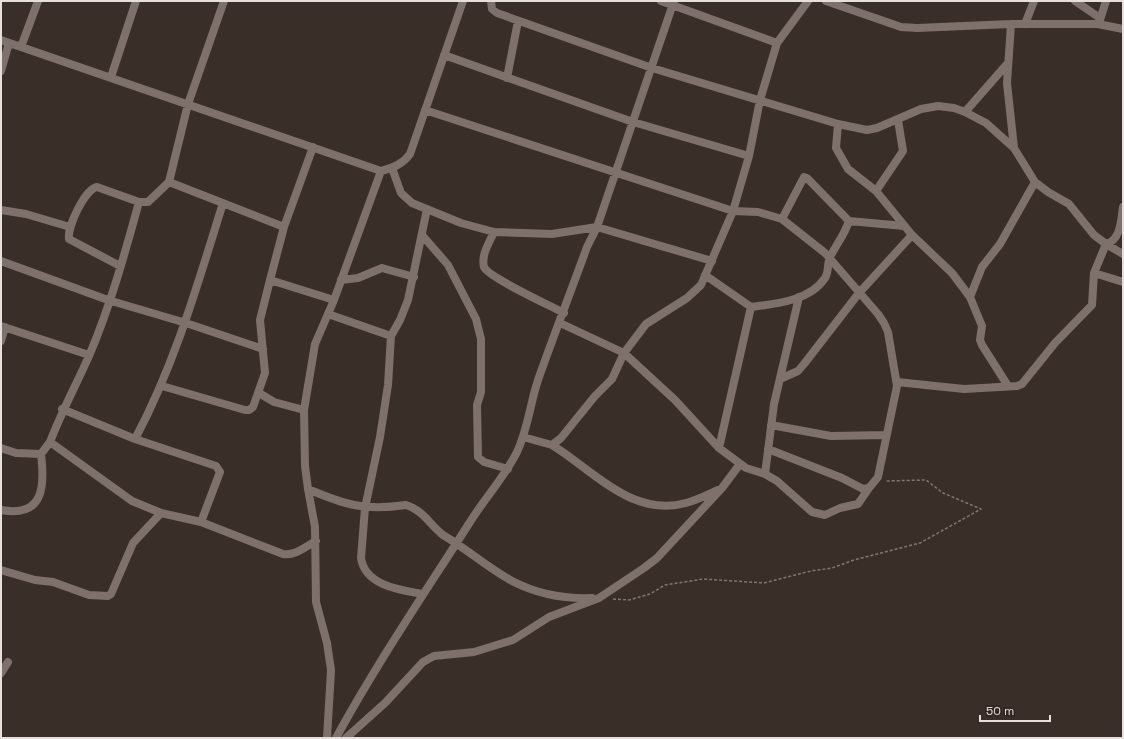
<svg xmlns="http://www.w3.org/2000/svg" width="1124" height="739" font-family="'Space Grotesk',sans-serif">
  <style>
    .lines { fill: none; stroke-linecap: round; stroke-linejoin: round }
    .path { stroke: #807772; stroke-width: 1.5; stroke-dasharray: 3 2; stroke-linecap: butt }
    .minor { stroke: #7e716b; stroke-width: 8 }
  </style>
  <rect width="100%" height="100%" fill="#3a2e29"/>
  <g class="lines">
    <path class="path" d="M613,599L629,600L650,594L665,585L703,579L764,583L811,571L832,568L854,560L920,543L981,509L943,493L926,480L885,481"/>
    <path class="minor" d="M224,1L188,104L169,182L284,227
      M491,1L492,9L497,13L652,68L838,124L867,130L877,128L921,109L938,106L954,108L965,112L986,123L1014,148L1035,182L1048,192L1069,204L1094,235L1106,244L1123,254
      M661,1L777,43
      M826,1L901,27L917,28L1011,24H1098L1123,29
      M1075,1L1100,18
      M1099,23L1106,1
      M1011,24L1007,83L1014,148
      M1025,24L1034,1
      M1,40L381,171C393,168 403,164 410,154L463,1
      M21,47L38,1
      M444,55L633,122L749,156
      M1,71L9,43
      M111,77L136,1
      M507,78L518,21
      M425,110L733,211L758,212L782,219L825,253L878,314L884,323L888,332L897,386L878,477L869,488L863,489L842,478L768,449
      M965,112L1008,63
      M838,124L836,148L848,169L876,191L912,235L952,273L970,297L982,326L980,340L982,345L1008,386
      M392,168L401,193L412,203L461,223L494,232L552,234L597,227L712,261
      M876,191L903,151L898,120
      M139,202C125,253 110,307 89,356C76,385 62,411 50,442L132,501L161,513L201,522L283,554C295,556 305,547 316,541
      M1,210L26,214L70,227
      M782,219L804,177L807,178L849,221L904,226
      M494,232C489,243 481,255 484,267C488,277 551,306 564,313
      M422,235L448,265L476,319L481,339V392L477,405L478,457L484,462L508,469
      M1,261L108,300L186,323L263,349
      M120,266L69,239C67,227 85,189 97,187L139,202H148L169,182
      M1094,273L1123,282
      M705,275L751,307C775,304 810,301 825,278C829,272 827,264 830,257C836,245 845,234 849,221
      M270,280L334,300
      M341,280L358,278L382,268L414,277
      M970,297L982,267L1000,244L1035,182
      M328,314L391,336
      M560,323L624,353L675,400L719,448L746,468L765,474L777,481L812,512L825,515L840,508L858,504L869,488
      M1,326L89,355
      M1,341L5,327
      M780,379L798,371L804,364L859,293L912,235
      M897,382L964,389L1017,386L1022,384L1055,343L1092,305L1094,273L1106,244C1121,240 1121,220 1123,207
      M162,386L245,410H249L253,407L265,373L260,320L270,280L284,227L313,147
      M259,393L274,402L304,410
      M62,409L135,439L216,466L220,472L201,522
      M771,425L831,436L886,435
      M523,437L552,445L561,438L595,396L612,379L624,353L646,324L687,298L701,285L733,211L749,156L760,100L777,43L808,1
      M135,439C175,364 198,283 223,203
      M552,445C593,470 632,518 686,503C697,500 707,495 718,490
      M1,448L16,453L41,454L50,442
      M719,448L751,307
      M765,474L774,404L799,297
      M308,489C345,505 365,511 406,505C423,510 430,525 443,535C467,549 488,568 512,581C537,594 565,599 592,598
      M1,510C44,518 45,486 41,454
      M1,570L35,580L53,582L89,595L108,596L111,594L133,543L161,513
      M423,594C401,590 365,586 361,558L365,508L380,437L388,385L391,336L400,320L408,300L427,209
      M1,673L8,662
      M327,738L331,670L327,643L316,602L315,527L308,489L305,466L304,410L315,344L334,300L381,171
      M336,738C377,663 424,594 470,522C485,498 504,478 517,452C528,429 530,404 538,380C554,335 571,291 587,247L597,227L674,1
      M346,738L385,703L423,662L434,656L474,652L513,640L549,617L599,598L644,568L657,558L722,488L740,464"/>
  </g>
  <rect width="1124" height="739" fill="none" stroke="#e6dfdb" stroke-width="4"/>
  <path d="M980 715v6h70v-6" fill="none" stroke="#e6dfdb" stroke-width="2"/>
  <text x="986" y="715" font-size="12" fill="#e6dfdb" stroke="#30251f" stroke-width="3" paint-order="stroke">50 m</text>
</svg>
